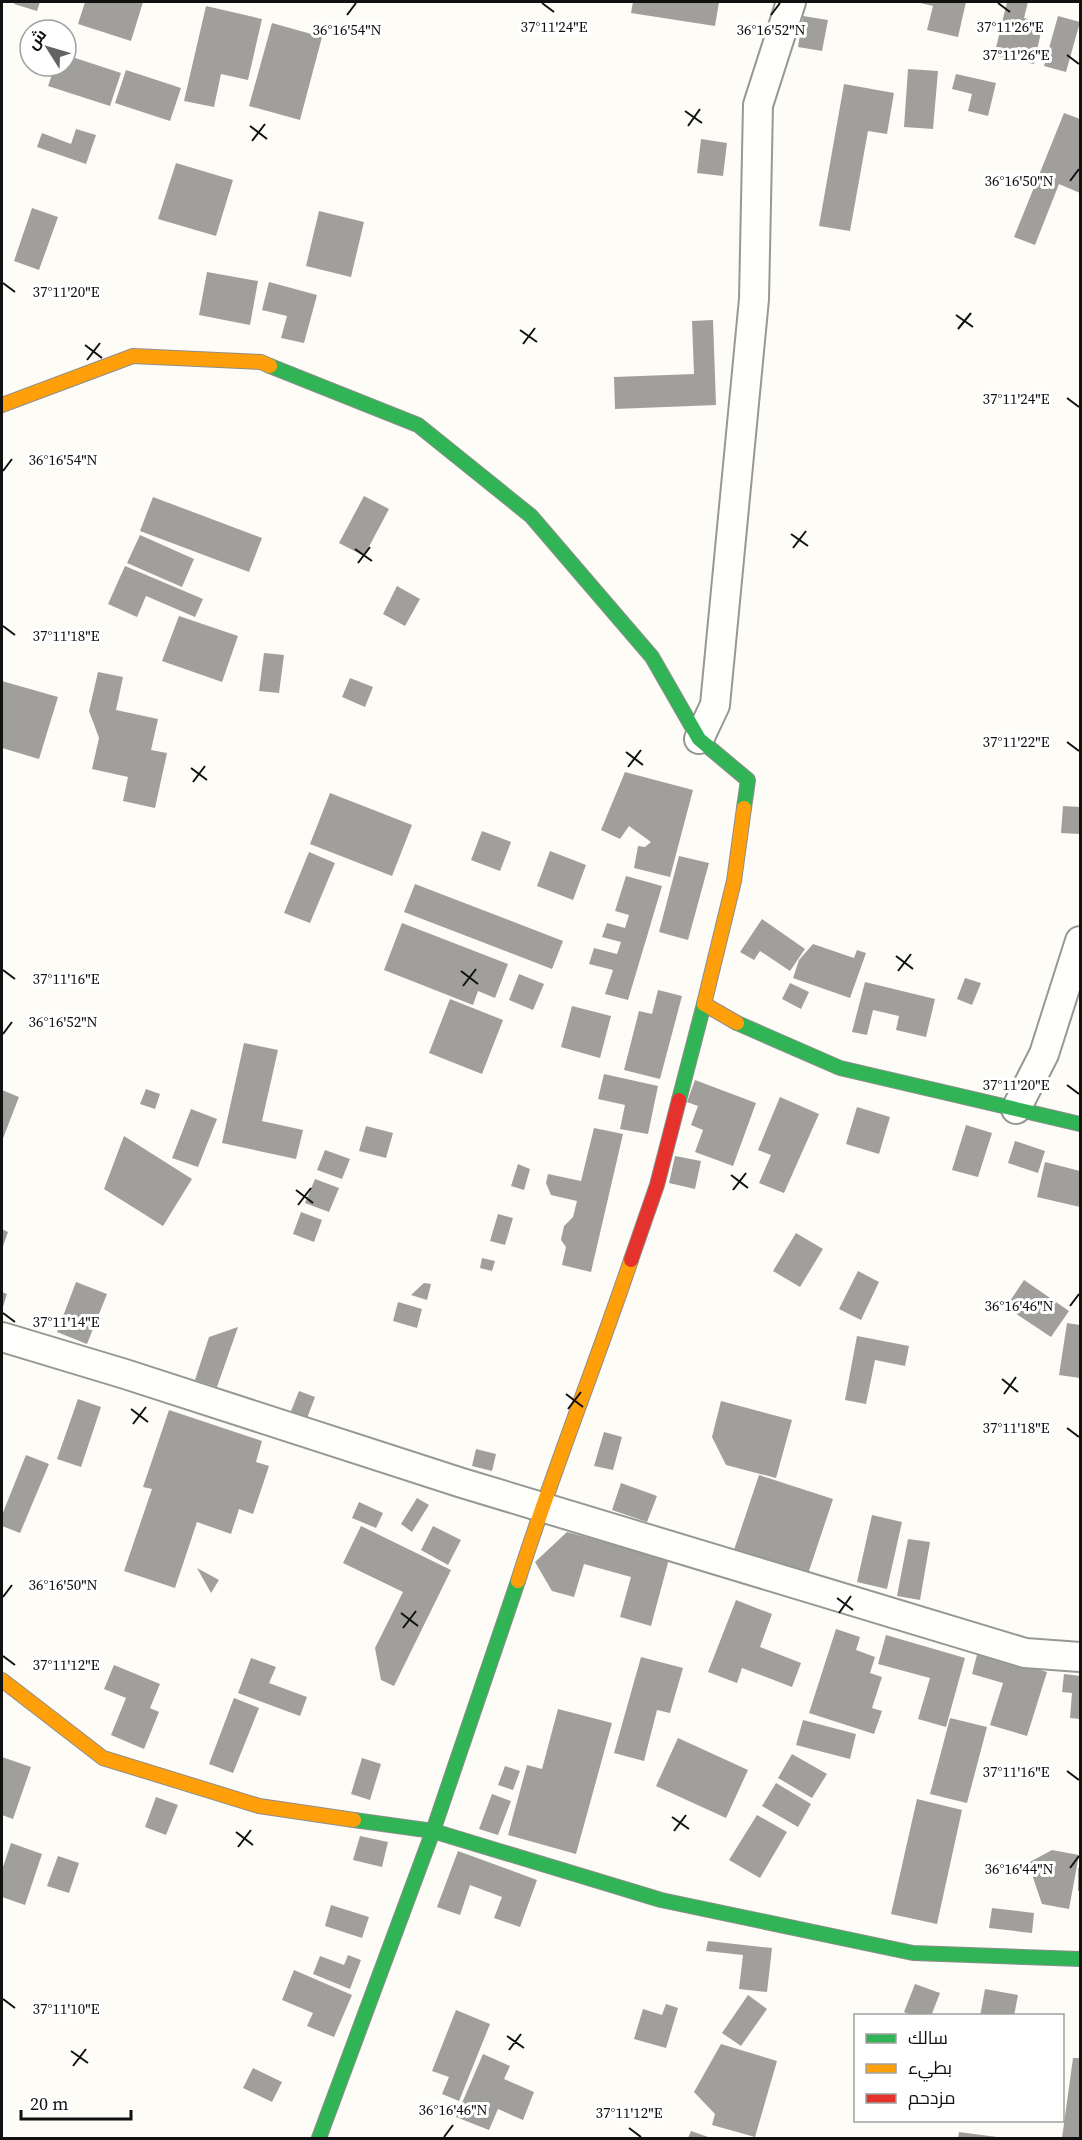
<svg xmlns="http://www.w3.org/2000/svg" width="1082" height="2140" font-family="'Source Serif 4',Cairo,serif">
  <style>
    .building { fill: #a19f9c }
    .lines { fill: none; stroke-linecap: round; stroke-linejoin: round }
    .street-casing { stroke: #979795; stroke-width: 32 }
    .fast-casing { stroke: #8e8d8b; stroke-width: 16 }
    .slow-casing { stroke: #8e8d8b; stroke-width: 16 }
    .jam-casing { stroke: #8e8d8b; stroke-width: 16 }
    .street { stroke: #fffffe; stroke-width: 28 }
    .fast { stroke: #30b455; stroke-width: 14 }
    .slow { stroke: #ff9f0a; stroke-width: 14 }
    .jam { stroke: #e5322d; stroke-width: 14 }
    .ticks { fill: none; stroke: #111; stroke-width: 2 }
    .ticks-label { font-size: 15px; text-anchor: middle; fill: #111; stroke: #fff; stroke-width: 6; stroke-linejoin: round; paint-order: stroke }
  </style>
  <rect width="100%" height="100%" fill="#fdfcf7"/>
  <path class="building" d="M15,2H40L37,11L14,4Z
    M85,2H143L131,41L78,24Z
    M633,2H719L715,26L631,13Z
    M916,2H966L958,37L927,30L933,6Z
    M1007,2H1028L1024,18L1043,23L1034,64L994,56Z
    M206,6L262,19L248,80L221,74L214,107L184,101Z
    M803,16L828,20L822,51L798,47Z
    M1058,16L1080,22L1066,72L1044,66Z
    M272,23L322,37L300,120L249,106Z
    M66,55L121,73L110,106L48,86L55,66H66Z
    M908,69L938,71L933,129L904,127Z
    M126,70L181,88L170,121L115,103Z
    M956,74L996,83L988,116L968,111L972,94L952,89Z
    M844,84L894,93L887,134L868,131L850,231L819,226Z
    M1064,113L1080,119V193L1059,184L1035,245L1014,237Z
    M76,129L96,135L86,164L37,147L42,133L71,144Z
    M701,139L727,143L723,176L697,173Z
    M176,163L233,180L216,236L158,219Z
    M32,208L58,217L39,270L14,261Z
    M319,211L364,222L351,277L306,266Z
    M207,272L258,281L250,325L199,315Z
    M269,282L317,295L304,343L281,338L287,316L262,310Z
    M713,320L716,405L615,409L614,377L694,374L692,321Z
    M364,496L389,509L364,556L339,543Z
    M153,497L262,538L249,572L140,531Z
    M140,535L194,559L182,587L127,563Z
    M125,566L203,599L195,617L146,596L137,617L108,604Z
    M397,586L420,599L405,626L383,614Z
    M179,616L238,636L222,682L162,661Z
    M264,653L284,655L279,693L259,691Z
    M98,672L123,677L116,710L158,719L151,750L167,753L155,808L123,801L128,777L92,769L99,738L89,711Z
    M350,678L373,687L365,707L342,697Z
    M2,681L58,697L39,759L2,748Z
    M625,772L693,790L670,877L634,868L638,846L645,847L651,842L629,826L620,839L601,830Z
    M330,793L412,825L392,876L310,844Z
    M1063,806L1080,807V834L1061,833Z
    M482,831L511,842L500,871L471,860Z
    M550,851L586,865L573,900L537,886Z
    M309,852L335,863L310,923L284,913Z
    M679,856L709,863L688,940L659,932Z
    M626,876L662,886L628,1000L605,994L613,970L589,964L594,948L617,954L621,942L602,937L607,923L625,928L629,915L615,911Z
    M415,884L563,941L552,969L404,912Z
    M762,919L805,949L790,971L760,951L754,960L740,952Z
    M402,923L508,964L495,998L478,991L473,1005L384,970Z
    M813,944L854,958L857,950L866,953L850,998L793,978L799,960Z
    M519,974L544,984L533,1010L509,1000Z
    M965,978L981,983L972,1005L957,999Z
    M865,982L935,999L926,1037L896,1030L899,1016L873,1010L867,1035L852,1032Z
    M790,983L809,992L801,1009L782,999Z
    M658,990L682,996L660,1079L624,1070L639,1011L652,1014Z
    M450,999L503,1020L482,1074L429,1053Z
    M572,1006L611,1016L600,1058L561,1047Z
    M244,1043L278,1050L262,1121L303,1130L296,1159L222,1143Z
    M604,1074L658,1086L648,1134L620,1129L625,1105L598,1099Z
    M695,1080L756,1103L733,1166L695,1152L703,1130L691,1125L698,1106L687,1102Z
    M146,1089L160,1094L155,1109L140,1104Z
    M2,1090L19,1097L2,1141Z
    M780,1097L819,1114L784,1193L759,1183L771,1155L758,1150Z
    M857,1107L890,1117L879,1154L846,1144Z
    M191,1109L217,1119L198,1167L172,1158Z
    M966,1125L992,1133L978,1177L952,1170Z
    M366,1126L393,1133L386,1158L359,1151Z
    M594,1128L623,1134L591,1272L562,1265L566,1247L561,1240L564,1226L573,1217L577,1201L551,1195L546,1183L548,1174L581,1181Z
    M124,1136L192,1179L163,1226L104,1189Z
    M1015,1141L1045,1151L1038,1173L1008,1163Z
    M325,1150L350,1159L342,1179L317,1170Z
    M675,1156L701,1161L695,1189L669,1183Z
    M1045,1162L1080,1171V1207L1037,1197Z
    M518,1164L530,1169L524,1190L511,1186Z
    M315,1179L339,1188L329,1212L305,1203Z
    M301,1212L322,1220L314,1242L293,1234Z
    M498,1214L513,1218L505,1245L490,1241Z
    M2,1229L8,1232L2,1249Z
    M796,1233L823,1249L800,1287L773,1271Z
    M482,1258L495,1261L492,1271L480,1268Z
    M858,1271L879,1282L861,1320L839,1309Z
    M1024,1280L1069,1311L1051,1337L1006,1307Z
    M76,1282L107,1294L87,1344L57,1332Z
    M424,1283L431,1284L427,1300L411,1295Z
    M2,1292L7,1294L2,1310Z
    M398,1302L422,1309L417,1328L393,1321Z
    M1067,1323L1080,1325V1378L1059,1375Z
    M238,1327L217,1387L195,1380L209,1337Z
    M857,1336L909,1346L905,1366L875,1360L866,1404L845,1400Z
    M299,1391L315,1397L306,1421L289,1416Z
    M78,1399L101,1407L81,1467L57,1459Z
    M721,1401L792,1420L776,1478L726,1465L712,1437Z
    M169,1410L262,1441L256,1462L269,1466L253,1514L239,1509L231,1534L197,1522L175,1588L124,1571L152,1489L143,1487Z
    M604,1432L622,1437L613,1470L594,1466Z
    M476,1449L496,1454L492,1471L472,1466Z
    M26,1455L49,1464L20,1533L2,1526V1515Z
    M759,1475L833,1499L808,1574L734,1550Z
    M621,1483L657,1496L647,1522L612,1510Z
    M417,1498L429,1505L412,1532L401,1524Z
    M359,1502L383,1513L376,1528L352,1518Z
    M872,1515L902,1522L887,1589L857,1582Z
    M361,1526L451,1570L394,1686L381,1680L375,1648L403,1592L343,1563Z
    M433,1526L461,1540L448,1565L421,1550Z
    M567,1532L669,1559L651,1626L620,1617L631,1577L584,1564L574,1597L552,1591L535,1562Z
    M908,1539L930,1542L920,1600L897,1596Z
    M197,1568L219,1580L211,1593Z
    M736,1600L772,1614L760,1647L801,1663L792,1687L742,1668L737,1683L708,1672Z
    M836,1629L860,1637L856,1650L875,1657L870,1673L882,1677L872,1708L882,1711L874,1734L809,1713Z
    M886,1635L965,1658L946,1727L918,1719L930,1678L878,1664Z
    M978,1651L1047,1672L1027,1736L990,1725L1003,1683L972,1674Z
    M641,1657L683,1668L670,1713L657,1710L644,1761L614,1753Z
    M251,1658L276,1667L269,1683L307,1697L300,1716L238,1693Z
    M114,1665L160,1684L150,1708L159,1712L144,1749L111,1735L126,1698L104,1689Z
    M1064,1674L1080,1676V1719L1070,1718L1072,1693L1062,1692Z
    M234,1698L259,1708L233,1773L209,1764Z
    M558,1709L612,1723L576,1854L508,1835L527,1765L542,1769Z
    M950,1718L987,1727L967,1803L930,1794Z
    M803,1720L856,1734L850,1759L796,1745Z
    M678,1738L748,1770L726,1818L656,1786Z
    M792,1754L827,1774L812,1798L778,1778Z
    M2,1757L31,1767L13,1819L2,1815Z
    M362,1758L381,1764L370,1800L351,1794Z
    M505,1766L520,1771L513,1790L498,1785Z
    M776,1783L811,1804L798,1827L762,1806Z
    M492,1794L511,1801L498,1835L479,1829Z
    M156,1797L178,1805L166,1835L145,1827Z
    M917,1799L962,1810L937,1924L891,1914Z
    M757,1815L787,1832L760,1878L729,1860Z
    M360,1836L388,1842L382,1867L353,1860Z
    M11,1843L42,1854L25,1905L2,1897V1870Z
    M1052,1850L1079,1855L1069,1909L1042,1904L1028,1863Z
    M458,1851L537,1880L520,1927L494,1918L502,1897L470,1885L460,1915L437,1907Z
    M58,1856L79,1863L69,1893L47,1886Z
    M1078,1868H1080V1891H1078Z
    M331,1905L369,1917L362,1938L325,1926Z
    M992,1908L1034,1913L1032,1933L989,1928Z
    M708,1941L772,1948L767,1992L739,1989L743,1955L706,1951Z
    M348,1955L361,1960L350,1989L313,1974L320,1956L344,1965Z
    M294,1970L352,1995L334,2037L307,2026L313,2013L282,2000Z
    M915,1984L940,1993L931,2016H914L904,2012Z
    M985,1989L1018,1995L1014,2016H980Z
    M748,1995L767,2009L741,2046L722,2033Z
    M666,2004L678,2008L666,2048L634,2039L643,2009L662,2015Z
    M456,2010L490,2024L459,2101L442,2094L449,2077L432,2071Z
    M721,2044L777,2061L755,2137L712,2125L715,2114L694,2092Z
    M483,2054L510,2066L504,2079L534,2092L523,2120L498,2109L489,2130L456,2117Z
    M1073,2058H1080V2138H1062Z
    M253,2068L282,2082L272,2102L243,2088Z
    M691,2131L711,2138H688Z
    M959,2132L997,2137V2138H958Z"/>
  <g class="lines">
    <g class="street-casing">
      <path id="street" d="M699,739L715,705L754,299L758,105L791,2
        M1016,1109L1044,1054L1080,941
        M2,1337L125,1374L462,1483L1025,1653L1080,1657"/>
    </g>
    <g class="fast-casing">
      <path id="fast" d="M270,366L418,425L531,516L652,657L699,739L748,780L744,808
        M737,1023L840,1068L1080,1124
        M679,1100L704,1004
        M354,1820L433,1831L661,1900L913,1953L1080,1959
        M319,2138L433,1831L518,1581"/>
    </g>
    <g class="slow-casing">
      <path id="slow" d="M2,405L133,356L261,362L270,366
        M737,1023L704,1004L734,881L744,808
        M518,1581C552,1473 595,1367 631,1260
        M2,1680L103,1758L259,1806L354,1820"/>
    </g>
    <g class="jam-casing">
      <path id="jam" d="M631,1260L657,1185L679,1100"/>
    </g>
    <use href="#street" class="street"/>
    <use href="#fast" class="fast"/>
    <use href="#slow" class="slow"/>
    <use href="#jam" class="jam"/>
  </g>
  <path class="ticks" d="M542,3L554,12M998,3L1010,12M347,15L356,3M771,15L780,3M1067,55L1079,64M685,111L702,123M250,126L267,139M688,126L700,109M252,141L265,124M1070,181L1079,169M3,283L15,292M956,315L973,327M958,329L971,313M520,330L537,342M523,344L535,328M85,345L102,358M87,360L100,343M1067,398L1079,407M3,471L12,459M791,534L808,546M793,548L806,531M355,549L372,561M358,563L370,547M3,626L15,635M1067,742L1079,751M626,752L643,765M628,767L641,750M191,768L207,780M193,782L205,766M896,956L913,969M3,970L15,979M461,971L478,984M898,971L911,954M463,986L476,969M3,1034L12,1022M1067,1085L1079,1094M731,1175L748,1188M296,1190L313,1203M733,1190L746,1173M298,1205L311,1188M1070,1306L1079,1294M3,1313L15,1322M1002,1379L1018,1392M566,1394L583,1407M1004,1394L1016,1377M131,1409L148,1422M568,1409L581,1392M133,1424L146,1407M1067,1428L1079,1437M3,1597L12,1585M837,1598L853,1610M401,1613L418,1626M839,1613L851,1596M403,1628L416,1611M3,1656L15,1665M1067,1771L1079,1780M672,1817L689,1829M674,1831L686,1815M236,1832L253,1845M238,1847L251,1830M1070,1868L1079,1856M3,1999L15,2008M507,2036L524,2048M509,2050L521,2034M71,2051L88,2063M73,2066L86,2049M629,2128L641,2137M444,2137L453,2125"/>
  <g class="ticks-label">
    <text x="554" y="32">37°11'24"E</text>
    <text x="1010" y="32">37°11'26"E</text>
    <text x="347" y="35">36°16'54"N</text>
    <text x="771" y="35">36°16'52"N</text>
    <text x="1016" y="60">37°11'26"E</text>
    <text x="1019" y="186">36°16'50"N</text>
    <text x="66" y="297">37°11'20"E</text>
    <text x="1016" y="404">37°11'24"E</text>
    <text x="63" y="465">36°16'54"N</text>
    <text x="66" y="641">37°11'18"E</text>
    <text x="1016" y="747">37°11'22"E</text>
    <text x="66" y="984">37°11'16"E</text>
    <text x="63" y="1027">36°16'52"N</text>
    <text x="1016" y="1090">37°11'20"E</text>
    <text x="1019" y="1311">36°16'46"N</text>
    <text x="66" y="1327">37°11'14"E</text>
    <text x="1016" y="1433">37°11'18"E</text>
    <text x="63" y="1590">36°16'50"N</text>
    <text x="66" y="1670">37°11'12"E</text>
    <text x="1016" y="1777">37°11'16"E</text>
    <text x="1019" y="1874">36°16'44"N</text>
    <text x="66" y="2014">37°11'10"E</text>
    <text x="453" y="2115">36°16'46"N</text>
    <text x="629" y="2118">37°11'12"E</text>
  </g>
  <rect width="1082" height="2140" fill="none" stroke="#111111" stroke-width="6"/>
  <rect x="854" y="2014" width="210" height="108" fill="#ffffff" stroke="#a0a0a0" stroke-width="1.5"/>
  <rect x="866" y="2034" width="30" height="9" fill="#30b455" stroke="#a0a0a0" stroke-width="1.5"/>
  <text x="908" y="2044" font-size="18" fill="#111111">سالك</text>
  <rect x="866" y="2064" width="30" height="9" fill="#ff9f0a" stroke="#a0a0a0" stroke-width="1.5"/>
  <text x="908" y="2074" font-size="18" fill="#111111">بطيء</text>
  <rect x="866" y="2094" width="30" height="9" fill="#e5322d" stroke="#a0a0a0" stroke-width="1.5"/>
  <text x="908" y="2104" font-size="18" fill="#111111">مزدحم</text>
  <g transform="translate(48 48) rotate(307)"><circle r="28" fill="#ffffff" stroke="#a0a0a0" stroke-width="1.5"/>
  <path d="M0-4.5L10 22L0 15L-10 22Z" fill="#646362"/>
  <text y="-9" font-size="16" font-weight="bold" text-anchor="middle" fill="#111111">ش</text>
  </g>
  <path d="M21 2110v9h110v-9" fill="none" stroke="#111111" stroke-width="3"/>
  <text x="30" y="2110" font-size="18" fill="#111111" stroke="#ffffff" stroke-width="4.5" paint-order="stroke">20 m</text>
</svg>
